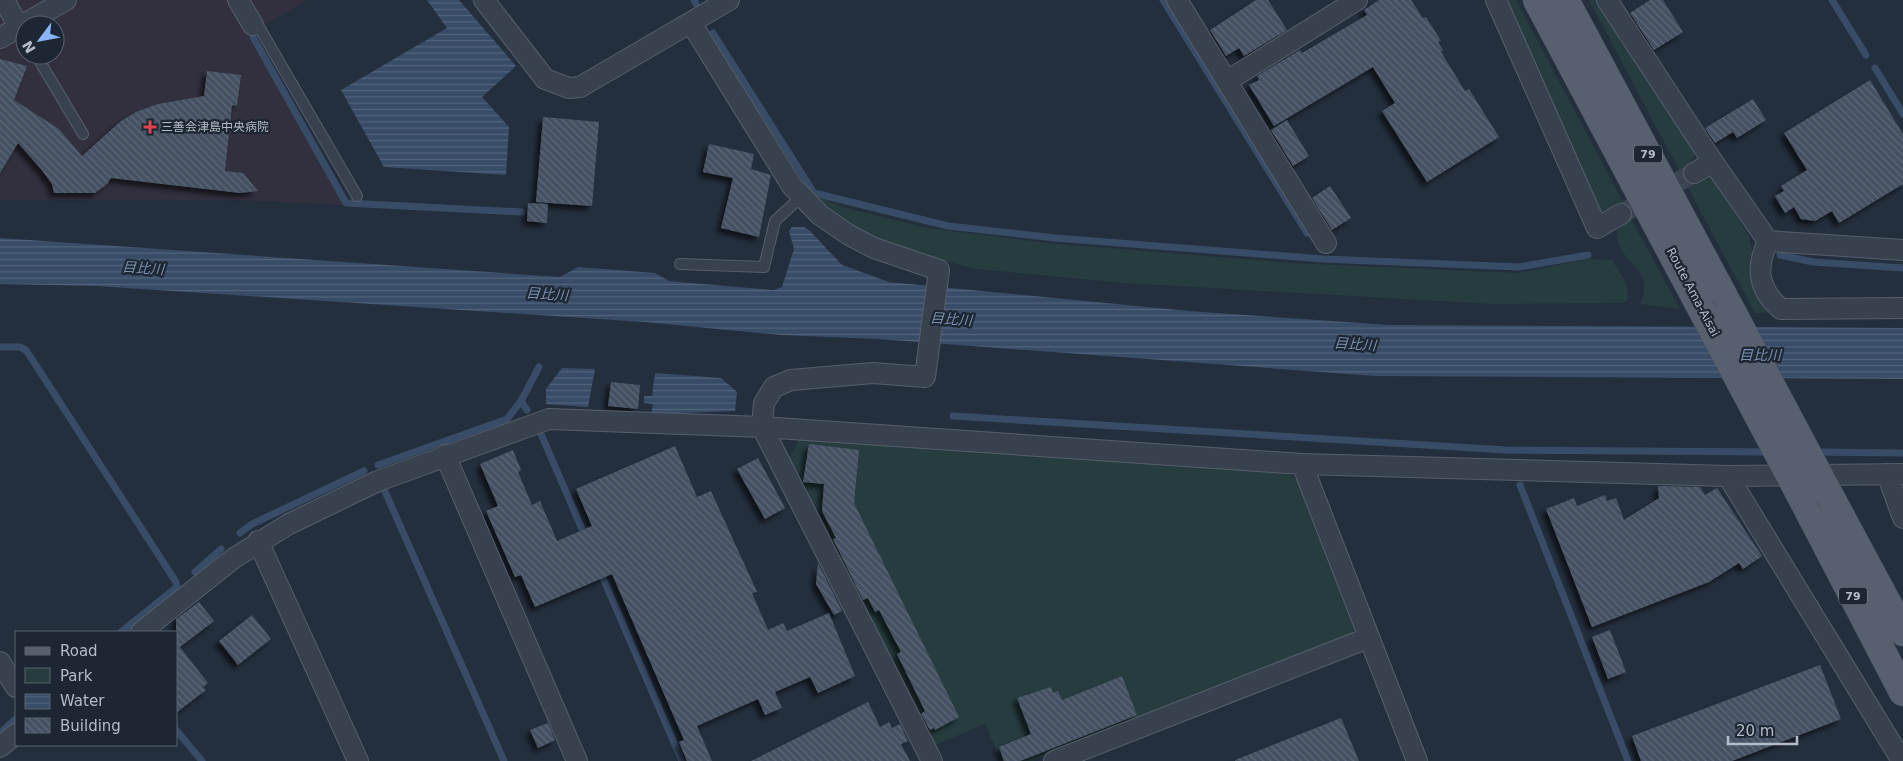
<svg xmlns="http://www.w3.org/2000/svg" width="1903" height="761" font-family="'DejaVu Sans','Noto Sans JP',sans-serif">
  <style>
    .medical { fill: #32303f; fill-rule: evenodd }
    .green { fill: #263c3f }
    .water { fill: url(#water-rules) }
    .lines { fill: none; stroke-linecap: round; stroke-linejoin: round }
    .stream { stroke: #394c67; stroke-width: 7 }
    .building { fill: url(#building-back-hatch); filter: url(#shadow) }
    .minor-tunnel { stroke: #3a4453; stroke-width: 20; stroke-dasharray: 20 10; stroke-linecap: butt }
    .service-casing { stroke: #565f6c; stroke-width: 12 }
    .minor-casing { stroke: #565f6c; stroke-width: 22 }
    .primary-casing { stroke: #414a57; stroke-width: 29 }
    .service { stroke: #38414e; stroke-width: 10 }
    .minor { stroke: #38414e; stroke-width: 20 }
    .primary { stroke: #56606e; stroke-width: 28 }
    .primary-bridge-casing { stroke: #414a57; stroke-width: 29; stroke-linecap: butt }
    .primary-bridge { stroke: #56606e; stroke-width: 28 }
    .health-dot { fill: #e0444e; stroke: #1d2633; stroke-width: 2 }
    .labels { text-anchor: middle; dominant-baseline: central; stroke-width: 4.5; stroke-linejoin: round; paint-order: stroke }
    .shield { fill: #1d2633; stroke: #878f9c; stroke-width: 1 }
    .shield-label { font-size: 11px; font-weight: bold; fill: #b4bcc9 }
    .poi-label { font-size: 12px; fill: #b4bcc9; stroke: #1d2633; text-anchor: start }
    .street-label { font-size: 12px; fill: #b4bcc9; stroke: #1d2633 }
    .water-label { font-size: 14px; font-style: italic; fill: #7c92b1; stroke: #1d2633 }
  </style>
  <defs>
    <pattern id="water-rules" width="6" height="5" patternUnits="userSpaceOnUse" patternTransform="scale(1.25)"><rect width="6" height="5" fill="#394c67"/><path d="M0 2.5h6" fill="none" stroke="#53647b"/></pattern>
    <pattern id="building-back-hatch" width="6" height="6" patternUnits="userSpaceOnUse" patternTransform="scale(1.25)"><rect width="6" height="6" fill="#455162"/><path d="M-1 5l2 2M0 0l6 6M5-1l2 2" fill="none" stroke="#5d6877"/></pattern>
    <filter id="shadow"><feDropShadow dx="-4.5" dy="4.5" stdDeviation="2.5" flood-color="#0009"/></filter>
  </defs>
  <rect width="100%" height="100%" fill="#242f3e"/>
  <path class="medical" d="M0,0H307L247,35L345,205L235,200H0ZM25,25H55V55H25Z"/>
  <path class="green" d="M1507,0H1516L1624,204L1600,211Z
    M1589,0H1600L1698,151L1686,167L1679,170Z
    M1712,176L1749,236L1755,261L1777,312L1755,313L1687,186Z
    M816,196L842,207L928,228L1048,243L1292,263L1519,273L1589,259L1612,260C1619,272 1632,287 1627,301L1620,303L1491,304L1124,283L976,269L918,254L880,241L854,228L814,200Z
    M1630,217L1680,309L1640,304C1657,265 1616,266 1617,231Z
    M800,438L1286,472L1297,480L1354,628L1350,636L1033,761H1001L985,724L935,745L789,458Z"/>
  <path class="water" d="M427,0H459L516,66L482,97L509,127L506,175L384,167L341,90L447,28Z
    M792,227H804L810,231L842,265L889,282L1188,311L1389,325L1903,328V379L1375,376L878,339L781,335L645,322L96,286L0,284V238L560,277L578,267L655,273L669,281L774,290L782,287L794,249L789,231Z
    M562,368L595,369L588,407L546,404V389Z
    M655,373L721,378L737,392L735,411L651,414L653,404L644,403V396H652Z"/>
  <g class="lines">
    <path class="stream" d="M694,0L696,4
      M1163,0L1307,233
      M1832,0L1866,55
      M713,33L814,193L948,226L1055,238L1323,259L1519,267L1588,255
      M253,37L346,203L522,212
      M1875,68L1903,114
      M1780,255L1813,262L1903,268
      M0,347H20L26,350L176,582L177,587L121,632
      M521,401L527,410
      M953,416L1506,450L1769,452
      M541,434L586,538
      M1815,452L1903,453
      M378,465L507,419L521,401L539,367
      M1520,485L1628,761
      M383,487L504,761
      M240,533L252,524L364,471
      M600,571L682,761
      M195,572L221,549
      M176,730L202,761
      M0,733L16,719"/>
  </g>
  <path class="building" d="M1256,0H1268L1287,30L1244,56L1239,48L1226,56L1210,30Z
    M1379,0H1411L1423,18L1426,17L1441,41L1438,42L1443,50L1441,52L1465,91L1469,89L1499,137L1427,182L1382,111L1395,103L1373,67L1274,126L1249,85L1259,80L1257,76L1300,50L1302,53L1367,15L1364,10Z
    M1650,0H1663L1683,32L1654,50L1630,13Z
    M0,59L27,66L14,100L59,129L82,156L121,121L136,112L158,104L204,96L207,71L241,75L237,106L232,105L225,171L243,173L258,191L240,193L111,178L107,184L95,193H54L52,184L41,169L18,143L0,173Z
    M1870,80L1903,134V184L1839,223L1832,211L1815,221L1801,219L1794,207L1785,213L1775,196L1784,191L1781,186L1807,170L1784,133Z
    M1753,99L1766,120L1737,138L1733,132L1715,143L1705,128Z
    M543,117L599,122L592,206L536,202Z
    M1287,120L1309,156L1293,166L1271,130Z
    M709,144L754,154L751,169L771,175L759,237L721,228L733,178L703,172Z
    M1330,186L1351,218L1332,230L1312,198Z
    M528,203L548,204L547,223L527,221Z
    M611,382L640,385L638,409L608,406Z
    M809,444L859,450L854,503L959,717L935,730L934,728L930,730L921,714L925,711L897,654L901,652L879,610L875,612L868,598L863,600L833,539L836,538L822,511L824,484L803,482Z
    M675,446L697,497L711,491L757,592L752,593L768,630L783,623L787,631L829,613L855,676L818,693L810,677L775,692L782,708L765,715L758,699L697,726L712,761H687L679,742L684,740L612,574L535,607L521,575L515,577L486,511L498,506L480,464L513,450L521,470L518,472L532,505L540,501L557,541L592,526L576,489Z
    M758,458L785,508L765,519L737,469Z
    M1658,486L1700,487L1705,495L1717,488L1762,556L1743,569L1739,563L1709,582L1592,627L1546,509L1574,498L1577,506L1605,495L1607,501L1616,498L1624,520L1659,498Z
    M818,563L842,611L834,615L816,584Z
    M199,602L214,621L180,647L208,683L203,687L206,690L176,713V619Z
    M252,615L271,639L238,665L219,641Z
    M1610,630L1626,672L1608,679L1592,637Z
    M1820,665L1841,719L1732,761H1641L1632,736Z
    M1122,676L1137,715L1020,761H1004L999,747L1031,734L1017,698L1051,687L1053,693L1058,691L1062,700Z
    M868,702L880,727L889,722L892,728L900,724L908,741L901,744L910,761H751Z
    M1341,718L1359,761H1235V760Z
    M548,723L555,740L538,748L530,730Z"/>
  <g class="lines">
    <path class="minor-tunnel" d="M1621,214L1694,173"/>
    <g class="service-casing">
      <path id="service" d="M253,25L259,27L357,196
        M36,55L83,134
        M680,264L764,267L775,221L802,196"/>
    </g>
    <g class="minor-casing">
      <path id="minor" d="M4,0L19,27
        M238,0L253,25
        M484,0L545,79L569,88L580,87L729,0
        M1177,0L1326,243
        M1496,0L1597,228L1621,214
        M1607,0L1713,162L1768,241C1756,267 1757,289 1781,309L1903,308
        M691,23L792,186L820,215L849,235L874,248L939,270L925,377L873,373L791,380L774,387L764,403L762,427L932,761
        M0,38L66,0
        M1227,81L1357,0
        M1694,173L1713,162
        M1768,241L1903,250
        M445,455L577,761
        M1302,464L1417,761
        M1887,474L1903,518
        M1728,476L1902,761
        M258,541L358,761
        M141,632L234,558L289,524L378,481L549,419L762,427L1302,464L1728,476L1903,474
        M0,662L16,687
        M0,747L16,734
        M1054,761L1368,638"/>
    </g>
    <g class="primary-casing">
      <path id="primary" d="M1537,0L1701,308
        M1565,0L1730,308
        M1803,500L1903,692
        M1832,500L1903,632"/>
    </g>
    <use href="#service" class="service"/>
    <use href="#minor" class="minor"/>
    <use href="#primary" class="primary"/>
    <g class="primary-bridge-casing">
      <path id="primary-bridge" d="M1701,308L1803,500
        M1730,308L1832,500"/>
    </g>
    <use href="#primary-bridge" class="primary-bridge"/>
  </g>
  <path class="health-dot" d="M147.5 119.5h5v5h5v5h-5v5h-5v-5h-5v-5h5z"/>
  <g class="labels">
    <g class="shield">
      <rect x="1634" y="145.5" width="28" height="17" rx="4"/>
      <rect x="1839" y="587.5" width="28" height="17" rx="4"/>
    </g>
    <g class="shield-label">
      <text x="1648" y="154">79</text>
      <text x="1853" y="596">79</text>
    </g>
    <g class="poi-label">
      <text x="161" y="127">三善会津島中央病院</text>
    </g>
    <g class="street-label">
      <text transform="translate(1693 292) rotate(62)">Route Ama-Aisai</text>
    </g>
    <g class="water-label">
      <text transform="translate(143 268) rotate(4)">目比川</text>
      <text transform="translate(547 294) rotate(4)">目比川</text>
      <text transform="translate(951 319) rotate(4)">目比川</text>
      <text transform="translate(1355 344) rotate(4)">目比川</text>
      <text x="1760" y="355">目比川</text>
    </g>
  </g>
  <rect x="15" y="631" width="162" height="115" fill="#1d2633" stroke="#59626f"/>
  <rect x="25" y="647" width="25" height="8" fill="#56606e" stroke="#59626f"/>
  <text x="60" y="656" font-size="15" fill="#b4bcc9">Road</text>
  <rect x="25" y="668" width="25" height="15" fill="#263c3f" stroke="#59626f"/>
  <text x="60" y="681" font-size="15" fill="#b4bcc9">Park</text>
  <rect x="25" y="694" width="25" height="15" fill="url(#water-rules)" stroke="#59626f"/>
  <text x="60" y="706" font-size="15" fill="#b4bcc9">Water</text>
  <rect x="25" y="718" width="25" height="15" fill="url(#building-back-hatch)" stroke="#59626f"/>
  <text x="60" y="731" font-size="15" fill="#b4bcc9">Building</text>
  <g transform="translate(40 40) rotate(238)"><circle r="24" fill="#1d2633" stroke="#59626f"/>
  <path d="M0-4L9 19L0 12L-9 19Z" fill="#8ab4f8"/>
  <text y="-8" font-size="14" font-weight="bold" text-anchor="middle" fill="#b4bcc9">N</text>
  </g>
  <path d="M1728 736v8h69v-8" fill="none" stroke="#b4bcc9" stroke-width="2.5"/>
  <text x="1736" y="736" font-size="15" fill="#b4bcc9" stroke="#1d2633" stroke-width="4" paint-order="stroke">20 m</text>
</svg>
